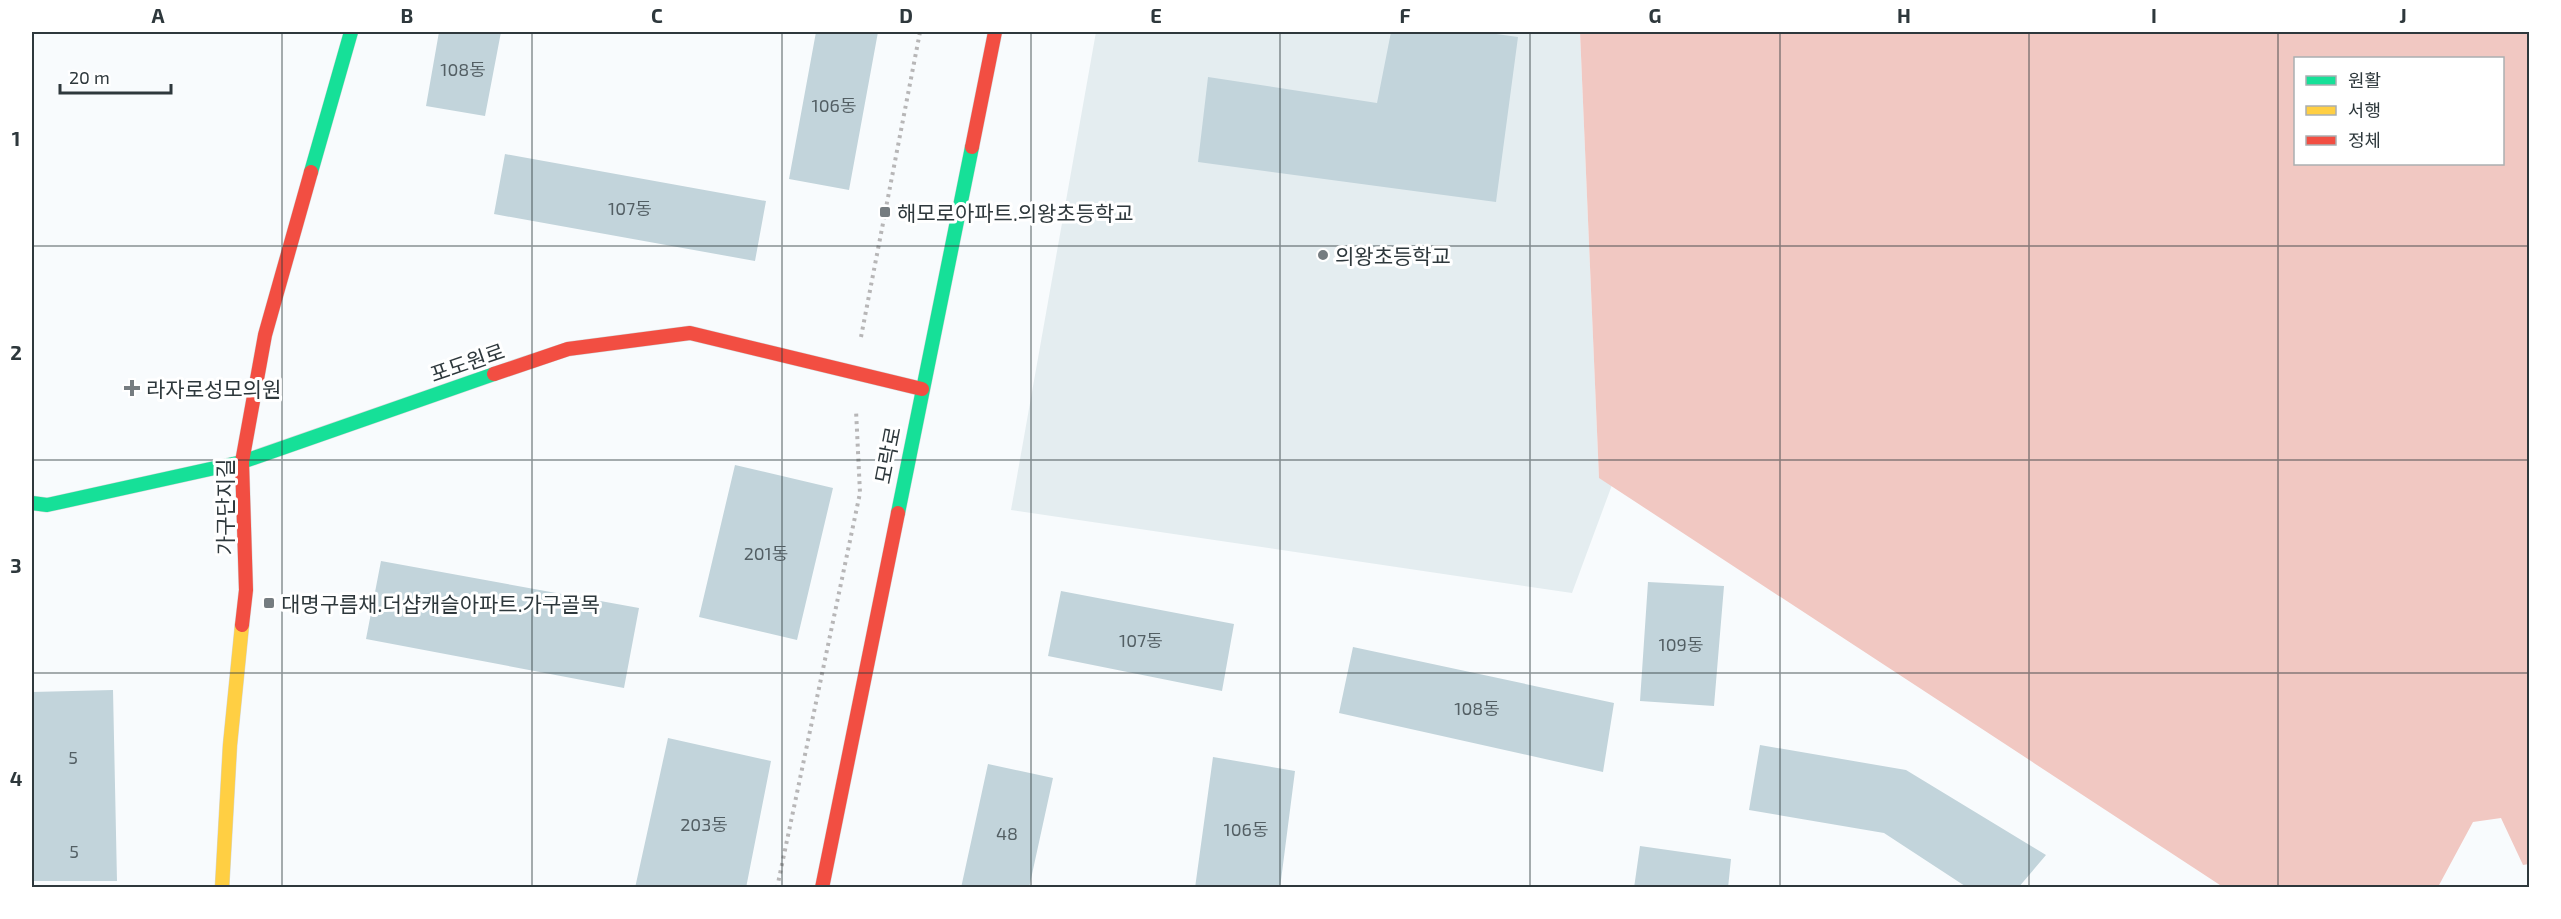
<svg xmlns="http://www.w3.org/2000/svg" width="2561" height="919" font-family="'Exo 2','Noto Sans KR',sans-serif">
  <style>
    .built { fill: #e4edf0 }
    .forest { fill: #f1c8c2; fill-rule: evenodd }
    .building { fill: #c2d4db }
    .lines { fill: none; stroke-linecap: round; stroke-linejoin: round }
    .fast-casing { stroke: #d4d8d9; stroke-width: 15 }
    .slow-casing { stroke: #d4d8d9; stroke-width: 15 }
    .jam-casing { stroke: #d4d8d9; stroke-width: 15 }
    .path { stroke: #b7b6b7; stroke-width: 4; stroke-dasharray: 3 4.5; stroke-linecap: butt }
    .fast { stroke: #16e098; stroke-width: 14 }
    .slow { stroke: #ffcf43; stroke-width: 14 }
    .jam { stroke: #f24e42; stroke-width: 14 }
    .grid { fill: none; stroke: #2e383c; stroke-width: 1.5; stroke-opacity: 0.55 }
    .poi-dot { fill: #757c80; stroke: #fff; stroke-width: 2 }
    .labels { text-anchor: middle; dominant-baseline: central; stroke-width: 6; stroke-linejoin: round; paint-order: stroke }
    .number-label { font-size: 18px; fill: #535f64 }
    .poi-label { font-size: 21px; fill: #2e383c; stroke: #fff; text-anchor: start }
    .street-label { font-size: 21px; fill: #2e383c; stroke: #fff }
    .neatline { fill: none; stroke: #2e383c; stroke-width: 2 }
    .grid-label { font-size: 20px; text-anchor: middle; font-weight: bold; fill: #2e383c }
  </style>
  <rect width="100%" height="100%" fill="#f8fbfd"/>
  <path class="built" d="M1096,32H1580L1599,477L1612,485L1572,593L1011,510Z"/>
  <path class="forest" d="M1580,32H2529V864L2523,865L2501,818L2473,822L2438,887H2223L1599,478ZM2296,58H2502V164H2296Z"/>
  <path class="building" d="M439,32H501L485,116L426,106Z
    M816,32H878L849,190L789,179Z
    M1391,32H1482L1518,37L1496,202L1198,162L1208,77L1377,103Z
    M505,154L766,201L755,261L494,214Z
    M735,465L833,488L797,640L699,617Z
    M381,561L639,608L624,688L366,639Z
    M1648,582L1724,586L1714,706L1640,701Z
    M1061,591L1234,624L1222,691L1048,656Z
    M1353,647L1614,703L1603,772L1339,713Z
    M113,690L117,881H32V692Z
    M668,738L771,761L746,888H635Z
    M1760,745L1906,770L2046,855L2018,888H1968L1884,833L1749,810Z
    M1213,757L1295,771L1280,888H1195Z
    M988,764L1053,778L1029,888H961Z
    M1640,846L1731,859L1728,888H1634Z"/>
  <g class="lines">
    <g class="fast-casing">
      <path id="fast" d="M311,172L351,32
        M32,503L47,505L242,462L494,374
        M898,513L972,147"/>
    </g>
    <g class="slow-casing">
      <path id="slow" d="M222,888L230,745L242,625"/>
    </g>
    <g class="jam-casing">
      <path id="jam" d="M972,147L995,32
        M494,374L568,349L690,333L922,389
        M242,625L246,590L242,462L265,335L311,172
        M822,888L898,513"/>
    </g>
    <path class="path" d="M861,337L920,32
      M777,888L860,493L856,410"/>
    <use href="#fast" class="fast"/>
    <use href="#slow" class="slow"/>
    <use href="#jam" class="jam"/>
  </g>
  <path class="grid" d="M282,32V888M532,32V888M782,32V888M1031,32V888M1280,32V888M1530,32V888M1780,32V888M2029,32V888M2278,32V888M32,246H2530M32,460H2530M32,673H2530"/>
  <g class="poi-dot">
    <rect x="879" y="206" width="12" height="12" rx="3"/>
    <circle cx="1323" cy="255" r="6"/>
    <path d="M129 379h6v6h6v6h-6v6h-6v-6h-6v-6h6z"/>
    <rect x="263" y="597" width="12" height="12" rx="3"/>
  </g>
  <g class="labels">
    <g class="number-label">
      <text x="463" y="69">108동</text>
      <text x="834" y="105">106동</text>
      <text x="630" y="208">107동</text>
      <text x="766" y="553">201동</text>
      <text x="1141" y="640">107동</text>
      <text x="1681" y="644">109동</text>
      <text x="1477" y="708">108동</text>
      <text x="73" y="757">5</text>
      <text x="704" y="824">203동</text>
      <text x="1246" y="829">106동</text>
      <text x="1007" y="833">48</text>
      <text x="74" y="851">5</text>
    </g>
    <g class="poi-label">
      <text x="897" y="212">해모로아파트.의왕초등학교</text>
      <text x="1335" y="255">의왕초등학교</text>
      <text x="146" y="388">라자로성모의원</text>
      <text x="281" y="603">대명구름채.더샵캐슬아파트.가구골목</text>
    </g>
    <g class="street-label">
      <text transform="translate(467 362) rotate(-19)">포도원로</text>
      <text transform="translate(887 455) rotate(-79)">모락로</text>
      <text transform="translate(224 507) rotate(-90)">가구단지길</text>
    </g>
  </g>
  <rect width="2561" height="919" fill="none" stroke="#ffffff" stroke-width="66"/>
  <rect x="2294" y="57" width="210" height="108" fill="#ffffff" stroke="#abafb1" stroke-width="1.5"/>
  <rect x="2306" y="76" width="30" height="9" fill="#16e098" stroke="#abafb1" stroke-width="1.5"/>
  <text x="2348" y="87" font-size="18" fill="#2e383c">원활</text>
  <rect x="2306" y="106" width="30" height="9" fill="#ffcf43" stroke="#abafb1" stroke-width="1.5"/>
  <text x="2348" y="117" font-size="18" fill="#2e383c">서행</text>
  <rect x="2306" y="136" width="30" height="9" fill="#f24e42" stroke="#abafb1" stroke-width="1.5"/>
  <text x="2348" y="147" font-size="18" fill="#2e383c">정체</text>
  <path d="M60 84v9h111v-9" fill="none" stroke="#2e383c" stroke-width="3"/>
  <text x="69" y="84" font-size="18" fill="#2e383c" stroke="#ffffff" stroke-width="4.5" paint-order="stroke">20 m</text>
  <rect x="33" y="33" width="2495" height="853" class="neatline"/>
  <g class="grid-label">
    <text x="158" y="23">A</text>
    <text x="407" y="23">B</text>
    <text x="657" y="23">C</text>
    <text x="906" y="23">D</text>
    <text x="1156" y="23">E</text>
    <text x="1405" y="23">F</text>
    <text x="1655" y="23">G</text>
    <text x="1904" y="23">H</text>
    <text x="2154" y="23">I</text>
    <text x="2403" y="23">J</text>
    <text x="16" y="146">1</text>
    <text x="16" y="360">2</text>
    <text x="16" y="573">3</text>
    <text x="16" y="786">4</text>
  </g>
</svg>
